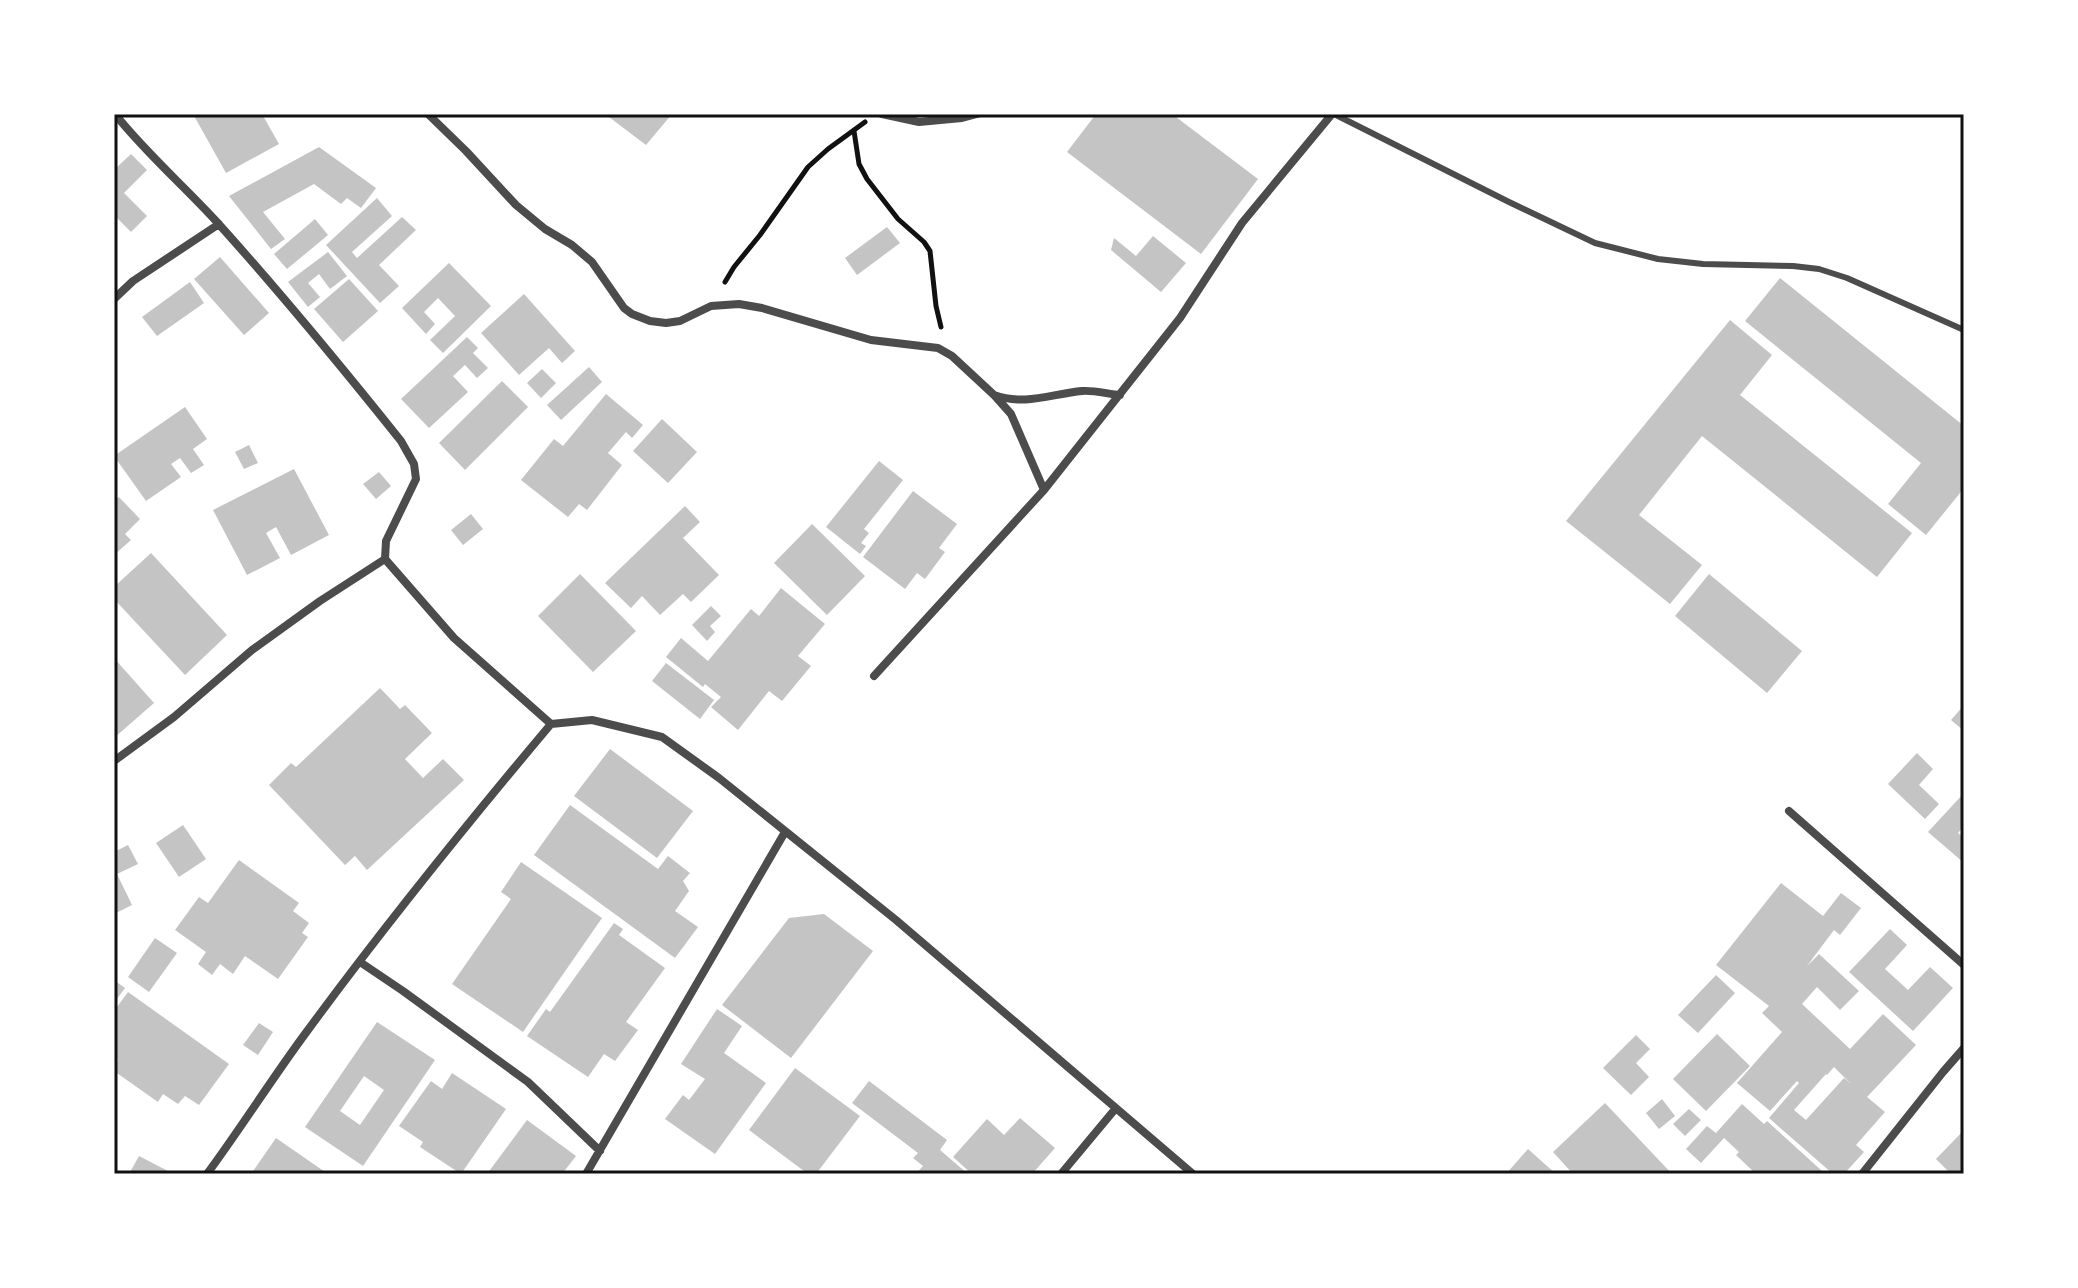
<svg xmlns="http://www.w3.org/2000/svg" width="2078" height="1288" font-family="'Sofia Sans Condensed',sans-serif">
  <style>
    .building { fill: #c4c4c4; fill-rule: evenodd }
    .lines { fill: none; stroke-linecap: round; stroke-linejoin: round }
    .path { stroke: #111; stroke-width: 5 }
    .service { stroke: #4c4c4c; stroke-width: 6 }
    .minor { stroke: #4c4c4c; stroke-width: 8 }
    .neatline { fill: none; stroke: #111; stroke-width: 3 }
  </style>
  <rect width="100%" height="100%" fill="#fff"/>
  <path class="building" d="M193,114H262L279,144L226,173Z
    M605,114H672L646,145Z
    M1096,114H1172L1258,179L1201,254L1067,152Z
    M319,147L376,188L361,208L347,198L341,204L314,184L263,212L285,239L271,249L229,196Z
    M131,154L147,170L124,193L147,216L131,232L114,215V170Z
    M377,198L392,216L352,252L357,258L402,217L416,230L379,265L399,286L380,303L326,245Z
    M315,219L328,235L287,269L274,254Z
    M887,227L900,243L857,275L845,258Z
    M1153,236L1186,263L1161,292L1111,250L1114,238L1136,256Z
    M328,252L347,276L330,289L319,274L308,283L320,297L308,307L288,282Z
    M220,257L269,313L244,335L194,279Z
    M449,263L491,306L443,353L430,340L455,316L438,298L424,312L435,324L426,334L402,308Z
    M1780,278L1964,426V488L1926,535L1888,504L1921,463L1745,321Z
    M349,279L378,311L343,342L314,309Z
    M190,282L204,303L157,336L142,317Z
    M524,294L575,351L562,363L549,348L519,375L481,333Z
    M1730,320L1772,355L1740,395L1912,533L1877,577L1702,436L1639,515L1702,565L1670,604L1566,521Z
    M467,337L478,348L473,353L488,368L477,378L465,365L453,376L468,392L429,428L401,399Z
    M589,367L602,382L561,420L547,405Z
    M542,369L556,383L541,398L527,383Z
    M502,381L528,407L465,470L439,443Z
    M606,394L643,425L632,438L626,432L608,453L622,465L587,510L579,504L568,517L521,480L554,439L563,446Z
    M185,407L207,439L193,449L204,465L191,473L180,458L171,464L181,477L146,501L114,456Z
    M662,419L697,452L668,483L633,451Z
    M249,445L258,463L244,469L235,452Z
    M879,461L903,480L864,529L869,533L861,543L866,546L860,554L826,527Z
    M294,469L329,535L291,555L276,527L266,533L280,558L247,575L213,510Z
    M379,472L391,486L376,499L363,484Z
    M913,491L957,524L939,548L945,552L925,579L917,573L905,589L863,557Z
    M119,497L140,519L125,534L131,540L114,555V501Z
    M685,506L700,522L683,538L719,575L691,602L683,594L660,615L642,596L631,608L605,583Z
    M471,514L483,529L463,545L451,530Z
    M812,524L865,576L827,615L774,563Z
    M151,553L227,635L185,675L114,599V587Z
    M580,574L636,631L593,672L538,616Z
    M1709,574L1802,651L1767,693L1675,616Z
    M781,588L825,624L798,656L811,666L782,701L769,691L738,730L711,707L721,697L705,684L703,687L666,657L681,638L708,661L751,609L759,616Z
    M711,606L721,616L710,626L715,632L707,641L692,625Z
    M114,658L154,703L114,738Z
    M666,663L714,700L700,719L652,681Z
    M380,688L400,709L405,705L432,733L405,759L423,778L443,759L464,780L367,870L355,856L345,865L269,785L291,763L296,767Z
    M1964,705V731L1951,720Z
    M610,749L693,811L657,858L574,796Z
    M1917,753L1933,769L1919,785L1939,804L1925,819L1888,784Z
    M1964,793V826L1958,833L1964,838V863L1928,832Z
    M570,805L658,869L668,856L690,873L683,881L689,891L675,911L698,927L675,958L534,855Z
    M183,825L206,859L179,877L156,843Z
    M128,845L138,864L117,874L132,905L114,914V852Z
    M239,860L299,903L293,911L309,923L302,933L308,937L278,979L245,956L233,974L220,964L212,975L198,964L206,952L175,930L199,897L208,903Z
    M521,862L602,918L523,1032L452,984L511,899L501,892Z
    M1781,883L1823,916L1841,893L1861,908L1840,935L1834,930L1807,966L1819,954L1859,991L1840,1010L1817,987L1802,1004L1850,1049L1883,1014L1916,1045L1867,1097L1885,1112L1856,1145L1864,1152L1844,1174H1833L1769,1118L1799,1083L1797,1081L1770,1111L1737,1083L1782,1032L1762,1013L1769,1006L1716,965ZM1834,1067L1851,1084L1844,1078L1806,1120L1794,1110L1826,1074L1827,1075Z
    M824,914L873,951L791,1058L722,1005L789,918Z
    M614,923L623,929L619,935L665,968L626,1022L638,1030L615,1061L604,1054L588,1077L527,1036L546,1009L550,1012Z
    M1890,929L1907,945L1885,969L1908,990L1930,967L1953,988L1913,1031L1849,972Z
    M155,938L177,953L149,992L128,977Z
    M1716,975L1735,993L1698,1033L1678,1015Z
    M114,980L125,988L114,1003Z
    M128,992L229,1064L199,1105L185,1096L178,1104L163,1094L158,1102L114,1071V1066L118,1060L114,1057V1011Z
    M717,1009L742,1026L724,1053L766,1083L715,1154L665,1119L683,1095L689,1100L705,1079L681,1064Z
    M377,1022L435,1060L363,1166L305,1127ZM364,1076L384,1090L360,1125L340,1111Z
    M259,1023L273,1032L258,1055L243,1045Z
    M1717,1034L1750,1066L1706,1111L1673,1079Z
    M1636,1035L1650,1049L1636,1063L1649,1077L1631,1095L1603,1068Z
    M795,1068L860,1116L816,1174H808L749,1130Z
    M452,1073L506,1109L461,1174L420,1147L423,1142L399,1126L431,1081L442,1089Z
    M869,1081L947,1140L940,1150L968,1174H916L923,1166L913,1158L918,1153L852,1103Z
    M1662,1099L1675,1116L1659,1129L1646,1113Z
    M1605,1103L1672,1174H1573L1553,1152Z
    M1742,1104L1764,1124L1767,1121L1822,1171L1819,1174H1756L1736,1155L1739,1152L1724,1138L1701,1163L1686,1149L1707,1126L1716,1133Z
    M1689,1109L1701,1120L1685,1136L1673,1124Z
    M1020,1118L1055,1148L1032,1174H972L953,1157L987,1119L1004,1135Z
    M527,1120L576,1156L562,1174H487Z
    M1964,1130V1174H1951L1936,1159Z
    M276,1138L328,1174H251Z
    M1528,1149L1556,1174H1506Z
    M139,1156L168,1171L166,1174H129Z"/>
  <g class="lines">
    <path class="path" d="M854,131L859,164L867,179L898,219L924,242L930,251L936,306L941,327
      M725,282L734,267L760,235L808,167L828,149L865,122"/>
    <path class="service" d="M1334,114L1509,202L1595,243L1658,259L1703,264L1793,266L1819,269L1847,278L1964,330"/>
    <path class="minor" d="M115,114C145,152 183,185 216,221C280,292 341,366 401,441L414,464L416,479L386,541L385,559L454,638L551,724
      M428,114L466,151L516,205L545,229L572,245L592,262L624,308L632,314L650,321L666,323L680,321L711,306L739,304L762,308L871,340L938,348L952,356L994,395C1025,406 1051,394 1082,391C1094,390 1108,394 1120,395
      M882,114L919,122L962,118L977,114
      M114,299L133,281L219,224
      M995,396L1011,414L1044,490
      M874,676L1044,490L1180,318L1242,223L1332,114
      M114,761L174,717L252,650L320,601L385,559
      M1789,811L1964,965
      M360,962L403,991L528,1082L600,1151
      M207,1174C241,1128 271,1080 305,1034C383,928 466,825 551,724L592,720L662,737L719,778L896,920L1193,1174
      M586,1174L785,832
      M1061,1174L1116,1108
      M1862,1174L1943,1072L1964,1048"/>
  </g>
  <rect width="2078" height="1288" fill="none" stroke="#ffffff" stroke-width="232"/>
  <rect x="116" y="116" width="1846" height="1056" class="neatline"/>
</svg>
